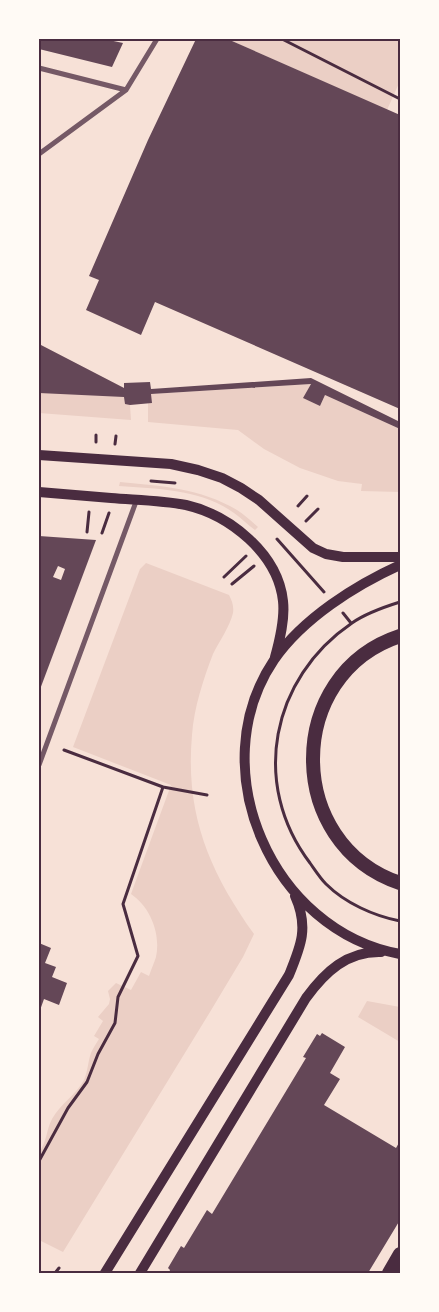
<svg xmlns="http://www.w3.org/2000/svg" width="439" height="1312" font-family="'Source Sans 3',sans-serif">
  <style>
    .green { fill: #ebcfc5 }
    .building { fill: #644757; fill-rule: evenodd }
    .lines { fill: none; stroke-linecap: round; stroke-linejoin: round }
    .path { stroke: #4a2c40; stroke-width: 3 }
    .minor { stroke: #755966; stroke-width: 5 }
    .secondary { stroke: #4a2c40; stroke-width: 10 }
    .trunk { stroke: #4a2c40; stroke-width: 14 }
    .neatline { fill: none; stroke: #4a2c40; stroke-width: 2 }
  </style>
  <rect width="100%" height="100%" fill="#f7e1d7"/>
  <path class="green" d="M233,39H400V81L387,110L232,41Z
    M39,344L124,388L130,405L131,420L39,413Z
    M311,384L304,398L320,406L325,395L400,429V492L361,491L362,484L338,481L300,468L264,449L238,430L148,422V403L151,394Z
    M120,482C161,486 200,488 237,510C244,514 251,521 258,527L255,530C248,525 241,518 234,513C201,489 158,489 119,486Z
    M146,563L229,595C232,601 234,606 233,613C230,626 219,642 213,654C203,680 194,708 192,735C185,814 209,871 254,934L243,957L210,1012L63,1252L39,1240V1152C47,1142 46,1130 52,1119C60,1104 76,1095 84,1080C88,1071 88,1061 91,1053C93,1048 96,1044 99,1039L94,1036L103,1021L98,1017L109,1004L110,999L108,991L116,983L131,990L141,972L149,976C151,970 154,963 156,957C161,933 150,907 131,894L171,785L73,747L140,569Z
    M367,1001L400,1007V1042L358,1017Z"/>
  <path class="building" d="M39,39H104L123,43L112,67L39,49Z
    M196,39H233L232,41L400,115V409L155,302L141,335L86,310L99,280L89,276L148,140Z
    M39,344L124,388V383L150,382L151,389L311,378L400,422V429L325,395L320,406L303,398L311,384L151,394L152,403L130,405L125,404L124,397L39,393Z
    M39,536L96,540L39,692ZM58,566L65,569L61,580L53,577Z
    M39,943L51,948L45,963L56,967L52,977L67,983L59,1005L44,999L39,1013Z
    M322,1033L345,1047L330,1073L340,1079L324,1105L396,1148L400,1141V1220L368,1273H169L170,1270L168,1268L181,1246L184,1248L207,1210L212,1214L306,1058L303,1057L317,1034L320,1036Z"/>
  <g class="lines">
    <path class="path" d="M282,39L400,99
      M96,442V435
      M115,444L116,436
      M151,481L175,483
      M298,506L307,496
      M306,521L318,509
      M87,532L89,512
      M102,533L109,513
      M277,539L324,592
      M224,577L246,556
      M232,584L254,566
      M400,602C384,607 366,613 352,623C271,678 250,784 310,863C315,870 320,878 326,884C345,903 374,916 400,921
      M343,613L351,623
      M163,787L207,795
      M39,1161L68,1108L87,1082L98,1054L115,1023L118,997L138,956L123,904L163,787L64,750
      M55,1273L59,1268"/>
    <path class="minor" d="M39,68L126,90
      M39,154L126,90L157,39
      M39,765L137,499"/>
    <path class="secondary" d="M39,455L171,464L198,470L222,478L241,488L259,500L313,548L326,554L343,557H400
      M39,492C63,494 87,496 111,498C136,500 161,500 186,505C230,515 278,554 283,601C285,619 280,639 275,657
      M400,565C356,585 303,618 274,660C201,768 272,931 400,954
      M105,1273L289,975C301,946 309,927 295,896
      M140,1273L306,998C325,972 347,951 381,952"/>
    <path class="trunk" d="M400,636C284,674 284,844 400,883
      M389,1273L400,1254"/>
  </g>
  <rect width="439" height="1312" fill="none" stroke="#fffaf5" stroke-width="80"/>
  <rect x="40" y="40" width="359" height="1232" class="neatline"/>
</svg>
